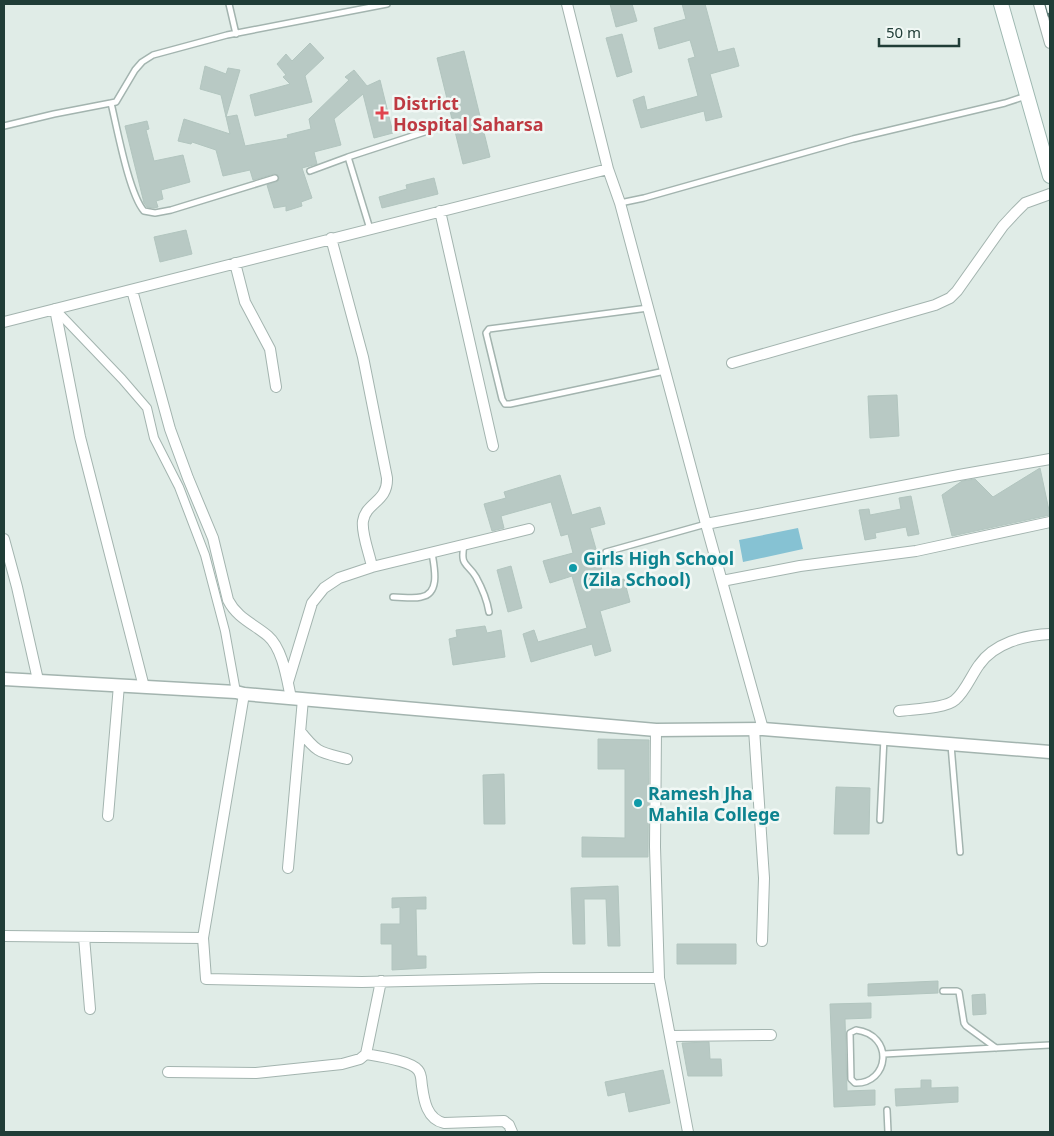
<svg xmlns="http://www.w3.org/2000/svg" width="1054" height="1136" font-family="'Noto Sans',sans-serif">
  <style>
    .water { fill: #86c2d3 }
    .building { fill: #b8c9c4; stroke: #b2c5bf }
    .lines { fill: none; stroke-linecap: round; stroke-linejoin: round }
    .service-casing { stroke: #a3b4af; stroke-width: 8 }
    .pedestrian-casing { stroke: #a3b4af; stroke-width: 10 }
    .minor-casing { stroke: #a3b4af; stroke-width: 12 }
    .tertiary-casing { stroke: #a3b4af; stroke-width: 15 }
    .secondary-casing { stroke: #9eb8b1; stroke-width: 16 }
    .service { stroke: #fff; stroke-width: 5 }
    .pedestrian { stroke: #fff; stroke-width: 8 }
    .minor { stroke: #fff; stroke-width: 10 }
    .tertiary { stroke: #fff; stroke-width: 12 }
    .secondary { stroke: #fff; stroke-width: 14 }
    .rail-casing { stroke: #5a7873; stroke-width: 5 }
    .rail { stroke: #f1f8f5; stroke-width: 3; stroke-dasharray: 9; stroke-linecap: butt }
    .health-dot { fill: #e0444e; stroke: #f1f8f5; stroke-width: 2 }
    .culture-dot { fill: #0f9aa8; stroke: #f1f8f5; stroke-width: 2 }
    .labels { text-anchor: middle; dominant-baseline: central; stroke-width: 5; stroke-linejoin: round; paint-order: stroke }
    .health-label { font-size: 18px; font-weight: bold; fill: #be3a42; stroke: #f1f8f5; text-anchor: start }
    .culture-label { font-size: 18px; font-weight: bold; fill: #0d838f; stroke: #f1f8f5; text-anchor: start }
  </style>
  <rect width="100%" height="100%" fill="#e0ece7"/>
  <path class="water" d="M798,528L803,549L743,562L739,540Z"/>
  <path class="building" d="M610,4H632L637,21L616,27Z
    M682,4H705L718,52L734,48L739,66L710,74L722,117L706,121L704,111L641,128L633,100L644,96L647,110L698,96L688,59L695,57L690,40L659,49L654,28L686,19Z
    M622,34L632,72L617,77L606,38Z
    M310,43L324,58L305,76L312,102L255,116L250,95L290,84L283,77L286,75L277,64L286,54L292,61Z
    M464,51L490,157L463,164L437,58Z
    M205,66L226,74L228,68L240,70L226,117L237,115L245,146L288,138L287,135L311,129L309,119L349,80L345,77L354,70L367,86L380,80L393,133L374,138L363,94L334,119L341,145L314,152L317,164L302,168L312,198L301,202L302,206L286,211V206L274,208L267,185L278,181L279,178L278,175L274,174L253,180L250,170L223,176L216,150L192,142L191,144L178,141L184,119L230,134L221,95L200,89Z
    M147,121L149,129L146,130L154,161L183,155L190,182L161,190L163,199L156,201L158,207L154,208L147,207L144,203L125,126Z
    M434,178L438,194L382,208L379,197L407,189L406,185Z
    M186,230L192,254L160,262L154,237Z
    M897,395L899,436L870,438L868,396Z
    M1040,468L1050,515L952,536L942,495L962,481L975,479L993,497Z
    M560,475L572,515L600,507L605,524L590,528L606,584L624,579L630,602L600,611L611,651L595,656L592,644L531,662L523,634L534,630L538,642L587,628L572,576L550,583L543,561L573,553L568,534L561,536L551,502L501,516L504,528L492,531L484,504L506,498L504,492Z
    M911,496L919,534L908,536L906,527L875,533L876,538L865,540L859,510L869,509L870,515L901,509L899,498Z
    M511,566L522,608L508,612L497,570Z
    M485,626L487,633L501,630L505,657L453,665L449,639L457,637L456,630Z
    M598,739L649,740L648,857H582V837L625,838V769H598Z
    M504,774L505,824H484L483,775Z
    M836,787L870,788L869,834H834Z
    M618,886L620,946H608L606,899H584L585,944H573L571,888Z
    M426,897V909H416L417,956H426V968L392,970V944H381V924H400V907L392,908V898Z
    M677,944H736V964H677Z
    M938,981V993L868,996V984Z
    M985,994L986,1014L973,1015L972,995Z
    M871,1003V1018L845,1019L847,1091L875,1090V1105L834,1107L830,1004Z
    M709,1042L710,1059H721L722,1076H688L682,1043Z
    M663,1070L670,1103L629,1112L625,1092L608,1096L605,1082Z
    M921,1080H931V1088L958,1087V1102L896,1106L895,1089L921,1088Z"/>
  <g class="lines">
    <g class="service-casing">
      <path id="service" d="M229,4L236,34
        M111,103C117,128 129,194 144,211L155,213L171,210L275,178
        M4,126L54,114L116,102L135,70L142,62L153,55L227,35L387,4
        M348,157L370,229
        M310,171L348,157L440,127
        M620,203L644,198L853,139L1005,103L1026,96
        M648,308L489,329L486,333L502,399L505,404H510L665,371
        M464,545C460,567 467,562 476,577C482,588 487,600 489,612
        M606,552L706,524
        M393,597C402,597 413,599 421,597C441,594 434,566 432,553
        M951,745L960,852
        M880,820L884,738
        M943,991H957L959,992L964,1023L966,1026L996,1048
        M856,1030C895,1035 889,1084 855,1083L851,1079L850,1033Z
        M884,1054L1050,1045
        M887,1110L888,1132"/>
    </g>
    <g class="pedestrian-casing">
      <path id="pedestrian" d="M56,310L122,379L147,408L154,438L179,487L205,555L225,631L236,692"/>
    </g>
    <g class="minor-casing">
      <path id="minor" d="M567,4L608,169L620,203L706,524L763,729
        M1039,4L1050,43
        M440,211L493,446
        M331,238L363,357L387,478C388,502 366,502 363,521C361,533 370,555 372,567
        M235,263L245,302L270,349L276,387
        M132,290L170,429L188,478L213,538L228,600C237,618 254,624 268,636C283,649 287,680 291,698
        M55,309L80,437L144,687
        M4,322C205,272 406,219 608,169
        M732,363L935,305L950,298L957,291L1003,226L1016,212L1025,203L1050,194
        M706,524L959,475L1050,459
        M4,539L17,587L38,680
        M722,581L800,566L916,551L1050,522
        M288,682L312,603L324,588L339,578L372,567L529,529
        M244,694L203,938L206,979L362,982L542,978H659
        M899,711C912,709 945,709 955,700C965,692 971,676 979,665C994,643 1025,635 1050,634
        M754,729L764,878L762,941
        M656,730L655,847L659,978L688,1132
        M300,731C318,754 320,752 347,759
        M108,816L119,685
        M288,868L303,699
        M4,936L203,938
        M84,937L90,1009
        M670,1036L771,1035
        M366,1054C378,1056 411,1061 418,1070C422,1075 421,1080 422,1086C424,1101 427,1119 444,1123L504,1121L509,1125L512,1132
        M168,1072L256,1073L342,1064L360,1059L366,1054L381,981"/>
    </g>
    <g class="tertiary-casing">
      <path id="tertiary" d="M4,679L236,692L244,694L656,730L763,729L1050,752"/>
    </g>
    <g class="secondary-casing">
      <path id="secondary" d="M1001,4L1050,176"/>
    </g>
    <use href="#service" class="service"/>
    <use href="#pedestrian" class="pedestrian"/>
    <use href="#minor" class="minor"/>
    <use href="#tertiary" class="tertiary"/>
    <use href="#secondary" class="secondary"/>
    <g class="rail-casing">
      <path id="rail" d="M1047,4L1050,15"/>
    </g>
    <use href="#rail" class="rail"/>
  </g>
  <path class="health-dot" d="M379.5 105.5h5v5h5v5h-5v5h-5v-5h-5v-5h5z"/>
  <g class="culture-dot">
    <circle cx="573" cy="568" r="5"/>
    <circle cx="638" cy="803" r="5"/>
  </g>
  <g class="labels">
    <g class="health-label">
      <text x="393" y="103">District<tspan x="393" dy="21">Hospital Saharsa</tspan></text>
    </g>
    <g class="culture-label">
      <text x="583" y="558">Girls High School<tspan x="583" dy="21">(Zila School)</tspan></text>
      <text x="648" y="793">Ramesh Jha<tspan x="648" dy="21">Mahila College</tspan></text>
    </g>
  </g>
  <rect width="1054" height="1136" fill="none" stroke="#203d37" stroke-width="10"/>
  <path d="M879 38v8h80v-8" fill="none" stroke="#203d37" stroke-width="2.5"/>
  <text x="886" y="38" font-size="15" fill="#203d37" stroke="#f1f8f5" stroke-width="4" paint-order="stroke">50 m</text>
</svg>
